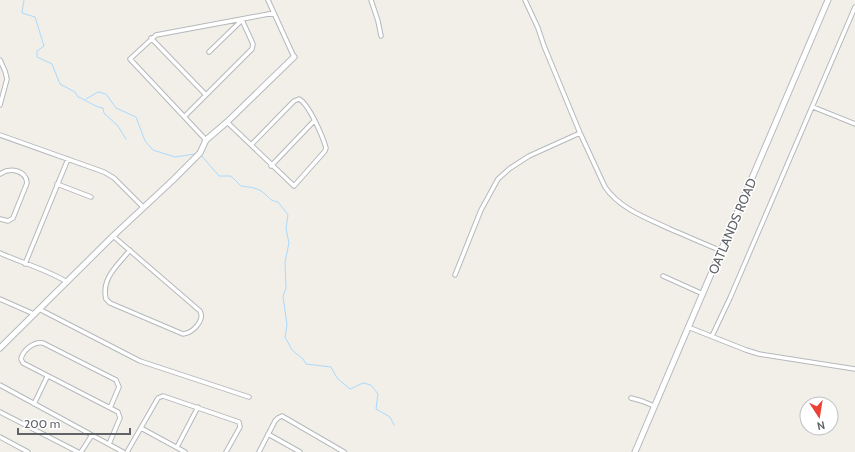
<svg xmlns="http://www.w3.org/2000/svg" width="855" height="452" font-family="Cabin,sans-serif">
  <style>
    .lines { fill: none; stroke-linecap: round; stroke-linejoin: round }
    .stream { stroke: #aadaff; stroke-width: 1 }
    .street-casing { stroke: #b5b8bc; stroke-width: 5.5 }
    .secondary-casing { stroke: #b6babf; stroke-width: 7 }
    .street { stroke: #fff; stroke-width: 3.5 }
    .secondary { stroke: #fff; stroke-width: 5 }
    .labels { text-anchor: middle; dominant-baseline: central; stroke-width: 3; stroke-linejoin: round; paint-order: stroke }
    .street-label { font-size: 13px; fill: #5f6368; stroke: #fff }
  </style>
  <rect width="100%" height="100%" fill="#f1efe8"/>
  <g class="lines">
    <path class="stream" d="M24,0L22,13L35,17L44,46L37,51V57L52,64L60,84L75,92L78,97C87,100 94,107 103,108L104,113L118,126L126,139
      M86,99L98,92L106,94L116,108L136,117L145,141L153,150L175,157L195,154
      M201,155L219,176H231L241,186C250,187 259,188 265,194C271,200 270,200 278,202L288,215L286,229L289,243L285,262L286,288L283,296L287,325L285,337L292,350L303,359L306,364L331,367L337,378L350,389L363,383L371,385L378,394L376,409L390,417L394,425"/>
    <g class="street-casing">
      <path id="street" d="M268,0L294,57
        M371,0L378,21L381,36
        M525,0L538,28L544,46L580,133L605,187C620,209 647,218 670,229C687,236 704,244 722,251
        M151,38L206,95
        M0,60L5,71L7,79L0,105
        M813,107L855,124
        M185,116L252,49L253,44L242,20L209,52
        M227,122L294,186L325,151L326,148C323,137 309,104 299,99L294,101L251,145
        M0,135L104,172L114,178L143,207
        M206,140L130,59L156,35L274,13
        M271,166L314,121
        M0,174C10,167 26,170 27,183L13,218L8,221L0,219
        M57,184L91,197
        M113,236L200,311C205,320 193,333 183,334L110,303L106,299C101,278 118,265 130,250
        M0,253C22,263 46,269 67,282
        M25,264L68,159
        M455,275L481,210L498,179L509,169L529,156L580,133
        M663,276L703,294
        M0,299L34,314
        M39,309L140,361L249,397
        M688,327L746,350L759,354L855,369
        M712,336L730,298L855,7
        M0,385L123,452
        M631,398L642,401L654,406
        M34,404L47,377
        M0,412L78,452
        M141,428L185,452
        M268,434L300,452
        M0,437L28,452
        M109,444L120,418L118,412L23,363L21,359C23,350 34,341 43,343L116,380L119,387L110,408
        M177,447L198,407
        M81,452L92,435
        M127,452L158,398L163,396L239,422L240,427L226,452
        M259,452L275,421L278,418L282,416L344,452"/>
    </g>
    <g class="secondary-casing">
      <path id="secondary" d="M0,348L113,236L173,180L200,153L206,140L227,122L294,57
        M635,452L828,0"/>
    </g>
    <use href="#street" class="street"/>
    <use href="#secondary" class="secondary"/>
  </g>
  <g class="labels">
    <g class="street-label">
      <text transform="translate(732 226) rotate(-67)">OATLANDS ROAD</text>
    </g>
  </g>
  <g transform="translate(819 416) rotate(168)"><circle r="19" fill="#ffffff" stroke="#bfc1c3"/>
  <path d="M0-3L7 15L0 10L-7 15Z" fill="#ea4335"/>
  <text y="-6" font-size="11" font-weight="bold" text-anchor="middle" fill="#5f6368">N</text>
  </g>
  <path d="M18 428v6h112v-6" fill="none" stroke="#5f6368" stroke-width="2"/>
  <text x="24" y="428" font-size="12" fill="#5f6368" stroke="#ffffff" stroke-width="3" paint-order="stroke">200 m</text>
</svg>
